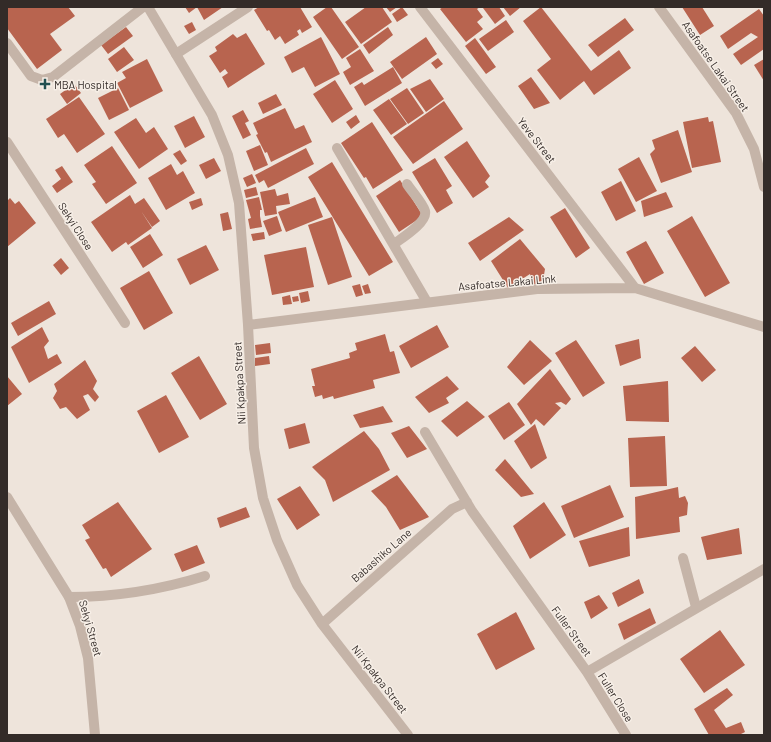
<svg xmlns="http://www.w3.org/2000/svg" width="771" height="742" font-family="Barlow,sans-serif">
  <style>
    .building { fill: #b8644f }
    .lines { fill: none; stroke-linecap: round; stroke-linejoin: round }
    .service { stroke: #c5b4a8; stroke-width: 10 }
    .minor { stroke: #c5b4a8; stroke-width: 10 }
    .poi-dot { fill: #224f50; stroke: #f7efe7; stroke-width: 1.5 }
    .labels { text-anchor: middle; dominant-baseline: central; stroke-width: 3; stroke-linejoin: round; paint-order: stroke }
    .street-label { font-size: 11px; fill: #332b28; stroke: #f7efe7 }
    .poi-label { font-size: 11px; fill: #332b28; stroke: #f7efe7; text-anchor: start }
  </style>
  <rect width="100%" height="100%" fill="#eee4db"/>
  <path class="building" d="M7,7H68L75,16L50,34L62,50L37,69L7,28Z
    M185,7H223L204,20L197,7L189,13Z
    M259,7H300L312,27L302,33L300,29L297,31L299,35L285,44L280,36L275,40L269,30L267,31L254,10Z
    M327,7H331L359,47L342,59L313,17Z
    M366,7H382L392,22L361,44L345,22Z
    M386,7H397L390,12Z
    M402,7L408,15L397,22L392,14Z
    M443,7H480L477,9L483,17L477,22L483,29L466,42L440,9Z
    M499,7L505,16L495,24L483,8Z
    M503,7H521L510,16Z
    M541,7L591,71L619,50L631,68L594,95L584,81L560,100L537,70L551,59L523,21Z
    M682,7H702L714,26L700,35Z
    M759,9L764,16V49L741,65L733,54L758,37L751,33L728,49L720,36Z
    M625,18L634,30L598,57L588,45Z
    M506,20L514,32L488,51L479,39Z
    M192,22L196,30L189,34L184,26Z
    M126,27L133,36L108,54L101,45Z
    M388,27L393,35L369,54L363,45Z
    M246,33L265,64L228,88L222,77L228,73L225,69L220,73L209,56L217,51L215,47L233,34L237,38Z
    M321,37L340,74L315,87L304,67L292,73L284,57Z
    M426,37L437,54L402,79L390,62Z
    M475,38L496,67L486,74L465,46Z
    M124,47L134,60L117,72L108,59Z
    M360,49L374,71L350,85L343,72L351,67L346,58Z
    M438,58L443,64L436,69L431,63Z
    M147,59L163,91L130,108L117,83L126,78L122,72Z
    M764,59V81L754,65Z
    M393,67L402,83L365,106L354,87L362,82L364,85Z
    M531,77L550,103L534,109L518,86Z
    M430,79L444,99L426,112L410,89Z
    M335,80L353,109L332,123L313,94Z
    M74,84L81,93L67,104L60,94Z
    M118,88L129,110L109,120L98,98Z
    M407,88L424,113L408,124L390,99Z
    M276,94L282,105L263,114L258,103Z
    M79,97L105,134L77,153L64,134L58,138L46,119Z
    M389,99L407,124L391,135L373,110Z
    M444,101L463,129L413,164L393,137Z
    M285,108L295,129L304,125L312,142L271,162L267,152L265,153L256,135L258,134L253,123Z
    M243,110L249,121L245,123L251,135L243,139L232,116Z
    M356,115L360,122L351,129L346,122Z
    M194,116L205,137L185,148L174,126Z
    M708,117L709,122L713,121L721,162L692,168L683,122Z
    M136,118L146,133L154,127L168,149L139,169L114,132Z
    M372,122L403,170L373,189L366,177L364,178L341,143Z
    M678,130L692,172L661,183L650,154L655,149L652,140Z
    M467,141L490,176L485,182L489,187L473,198L444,157Z
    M260,145L268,165L254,171L246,151Z
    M112,146L137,183L106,204L92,184L96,182L84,165Z
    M306,148L314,164L268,188L264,180L259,183L255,175Z
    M180,150L187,161L181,165L173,154Z
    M639,157L657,191L636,202L618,169Z
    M214,158L221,171L206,179L199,165Z
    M435,158L452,186L446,190L453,203L437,213L412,172Z
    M332,162L393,262L369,276L308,177Z
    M171,164L177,175L183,171L195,193L166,210L148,178Z
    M62,166L73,182L57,193L52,186L61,179L55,170Z
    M252,174L256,183L247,187L243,178Z
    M400,180L423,216L399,232L376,196Z
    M621,181L636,211L616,221L601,192Z
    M256,187L258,195L246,198L244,190Z
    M275,189L277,196L288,193L290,204L276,206L277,214L265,216L260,192Z
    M666,192L673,207L644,217L641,201Z
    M130,195L135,204L144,198L160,221L152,227L141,211L152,228L128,245L126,242L112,252L91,222Z
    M259,197L262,210H260V216L262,227L250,229L248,219L251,218L246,200Z
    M315,197L323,217L286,232L278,212Z
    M10,198L15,204L19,201L36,223L7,247V201Z
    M201,198L203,205L192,210L189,202Z
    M565,208L590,248L576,258L550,217Z
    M228,212L232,229L223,231L220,214Z
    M277,216L282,231L269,236L263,221Z
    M692,216L730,283L705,297L667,231Z
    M332,217L352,277L328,285L308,225Z
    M509,217L524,230L480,261L468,243Z
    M264,232L265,239L253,241L251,234Z
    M150,234L163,255L143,268L130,247Z
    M520,239L545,269L543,281L533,285L530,274L508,288L491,261Z
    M646,241L664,273L644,284L626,252Z
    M206,245L219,270L190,285L177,259Z
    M306,247L314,287L272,295L264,255Z
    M61,258L69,268L61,275L53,265Z
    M149,271L173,313L144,330L120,288Z
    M360,284L363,295L356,297L352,286Z
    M368,284L371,293L365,294L362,286Z
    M308,291L310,301L301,303L299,293Z
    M290,295L292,304L283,305L282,297Z
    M298,296L299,301L293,302L292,297Z
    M49,301L56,314L18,336L11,323Z
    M437,325L449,347L411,368L399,346Z
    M42,327L49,341L44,347L48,359L57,354L62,363L29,383L11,347Z
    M385,334L390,352L394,351L400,373L373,380L375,388L334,399L333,396L323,399L322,395L315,397L312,386H315L311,369L350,358L349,353L357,350L355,343Z
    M639,339L641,358L620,366L615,345Z
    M530,340L552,361L524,385L507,367Z
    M576,340L605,383L583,397L555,353Z
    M270,343L271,353L256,355L255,345Z
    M695,346L716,370L702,382L681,358Z
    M199,356L227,404L200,420L171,373Z
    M269,356L270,364L255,366V358Z
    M85,360L97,381L93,389L99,397L95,402L88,394L83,396L90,410L77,419L66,407L60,409L53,398L57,391L54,384Z
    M550,369L571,399L566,405L561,402L555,403L561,408L544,426L536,419L531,425L517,404Z
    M7,376L22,394L7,406Z
    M447,376L459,389L446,398L449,403L429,413L415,397Z
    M668,381L669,422L626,421L623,386Z
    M166,395L189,437L159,453L137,411Z
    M467,401L485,417L457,437L441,421Z
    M509,402L525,425L504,440L488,416Z
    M383,406L393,422L360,428L353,415Z
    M305,423L310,443L289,449L284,429Z
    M535,424L547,458L531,469L514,441Z
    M409,426L427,449L407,458L391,433Z
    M364,431L379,449L390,470L333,502L325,480L312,467Z
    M665,436L667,486L630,487L628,438Z
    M505,459L534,494L521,497L495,470Z
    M397,475L429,517L400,530L386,507L371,491Z
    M610,485L624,517L574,538L561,506Z
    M300,486L320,515L297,530L277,499Z
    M678,487L679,498L685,496L688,503L687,515L679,517L680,532L636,539L635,497Z
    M118,502L152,549L111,577L106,568L103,569L85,540L90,538L82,525Z
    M544,502L566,535L530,559L513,526Z
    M246,507L250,517L220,528L217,518Z
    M629,527L630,556L589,567L579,541Z
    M739,528L742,554L707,560L701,537Z
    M197,545L205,563L182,572L174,554Z
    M639,579L644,593L618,607L612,593Z
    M599,595L608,608L591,619L584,602Z
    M650,608L656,623L624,640L618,624Z
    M516,612L535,649L496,670L477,634Z
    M720,630L745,665L704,693L680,659Z
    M727,688L733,695L714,710L726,728L741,722L745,732L739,735H709L694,709Z"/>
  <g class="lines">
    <path class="service" d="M7,43L31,76L42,80L53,77L143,7
      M176,54L248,7
      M337,148L427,302
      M394,244C402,238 428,222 425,211C422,202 412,192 407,184
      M683,558L696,607
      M69,597C117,597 160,590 205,576"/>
    <path class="minor" d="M148,7L212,115L228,155L239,203L248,325L254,448L263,498L277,540L297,585L322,624L408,735
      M420,7L635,288
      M659,7L736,113L754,149L764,187
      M7,142L125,323
      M248,325L537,289L635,288L764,327
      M425,432L472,511L587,672L626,735
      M7,497L69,597L80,626L88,658L95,735
      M322,624L452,509L467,502
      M587,672L764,569"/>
  </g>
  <path class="poi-dot" d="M43 78h4v4h4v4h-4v4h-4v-4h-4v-4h4z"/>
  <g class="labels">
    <g class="street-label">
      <text transform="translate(716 66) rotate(55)">Asafoatse Lakai Street</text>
      <text transform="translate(537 140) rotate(52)">Yeve Street</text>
      <text transform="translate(76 226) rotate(57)">Sekyi Close</text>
      <text transform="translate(507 282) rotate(-5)">Asafoatse Lakai Link</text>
      <text transform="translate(239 383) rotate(-93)">Nii Kpakpa Street</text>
      <text transform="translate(381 555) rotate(-41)">Babashiko Lane</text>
      <text transform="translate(91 628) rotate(74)">Sekyi Street</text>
      <text transform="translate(572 631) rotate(54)">Fuller Street</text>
      <text transform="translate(380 679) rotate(52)">Nii Kpakpa Street</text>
      <text transform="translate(616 697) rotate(58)">Fuller Close</text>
    </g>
    <g class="poi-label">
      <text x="54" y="84">MBA Hospital</text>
    </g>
  </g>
  <rect width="771" height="742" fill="none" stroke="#332b28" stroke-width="16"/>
</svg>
